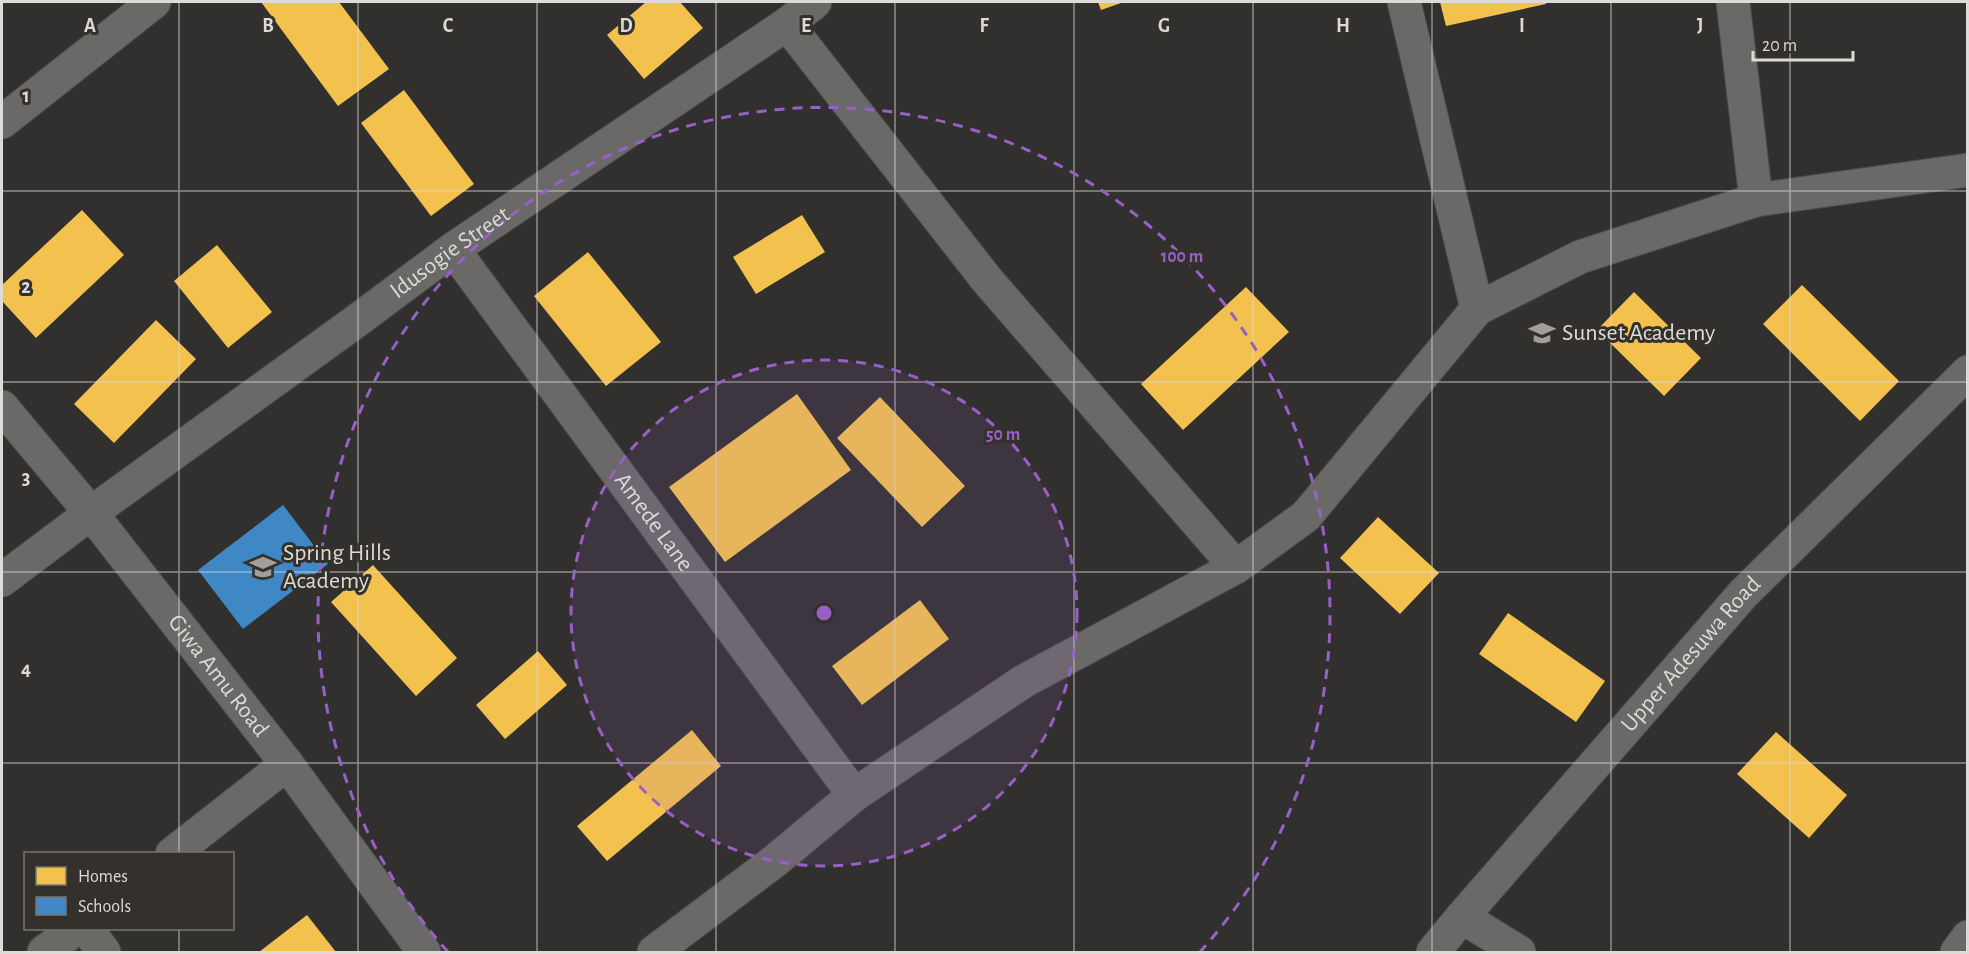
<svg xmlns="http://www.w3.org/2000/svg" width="1969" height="954" font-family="'Alegreya Sans',sans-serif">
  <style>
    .homes { fill: #f2c14e }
    .schools { fill: #3f88c5 }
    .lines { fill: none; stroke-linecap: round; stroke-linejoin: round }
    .minor-casing { stroke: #4d4b49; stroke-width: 35 }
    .minor { stroke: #6a6967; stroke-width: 33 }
    .grid { fill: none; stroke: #dddbd8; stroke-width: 1.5; stroke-opacity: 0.55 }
    .ring { fill: none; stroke: #9860c6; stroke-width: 3; stroke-dasharray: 10 8 }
    .labels { text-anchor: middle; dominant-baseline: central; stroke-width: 6; stroke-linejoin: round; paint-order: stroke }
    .street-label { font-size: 24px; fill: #dddbd8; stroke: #34312c }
    .poi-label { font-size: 24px; fill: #dddbd8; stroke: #34312c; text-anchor: start }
    .grid-label { font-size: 20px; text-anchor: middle; font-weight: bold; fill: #dddbd8; stroke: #34312c; stroke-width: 6; stroke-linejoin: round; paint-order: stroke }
    .centre { fill: #9860c6; stroke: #34312c; stroke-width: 3 }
    .ring-label { font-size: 18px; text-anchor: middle; font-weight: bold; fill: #9860c6; stroke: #34312c; stroke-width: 6; stroke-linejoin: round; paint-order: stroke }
  </style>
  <rect width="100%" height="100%" fill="#32302e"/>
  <path class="homes" d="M261,2H339L389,69L338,106Z
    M646,2H680L703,28L644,79L607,35Z
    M1098,2H1124L1101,10Z
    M1440,2H1546V4L1446,26Z
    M404,90L474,184L431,216L361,123Z
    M82,210L124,255L36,338L2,301V285Z
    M802,215L825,252L756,294L733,257Z
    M217,245L272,312L228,348L174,281Z
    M588,252L661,342L606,386L534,296Z
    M1802,285L1899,381L1860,421L1763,324Z
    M1246,287L1289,332L1183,430L1141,384Z
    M1634,292L1701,358L1664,396L1597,330Z
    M156,320L196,359L114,443L74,404Z
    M797,394L851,470L725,562L669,487Z
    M880,397L965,486L922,527L837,438Z
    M1378,517L1439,573L1400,614L1340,558Z
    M373,565L457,658L416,696L331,602Z
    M920,600L949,639L862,705L832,666Z
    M1508,613L1605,681L1576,722L1479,654Z
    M538,651L567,685L505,739L476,705Z
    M692,730L721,766L607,861L577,826Z
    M1776,732L1847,795L1809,838L1737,774Z
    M307,915L336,952H259Z"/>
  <path class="schools" d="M283,505L328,564L243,629L198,570Z"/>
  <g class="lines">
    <g class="minor-casing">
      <g id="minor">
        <path d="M1404,2L1477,309"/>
        <path d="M1733,2L1756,200"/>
        <path d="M787,24L987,280L1236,567"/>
        <path d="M2,122L154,2"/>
        <path id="s1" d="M453,249L854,795"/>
        <path id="s2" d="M2,407L91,513L287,764L424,952"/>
        <path id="s3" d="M2,580L91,513L355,322L453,249L787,24L815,2"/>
        <path d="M172,854L287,764"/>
        <path d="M1462,917L1519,952"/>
        <path d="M86,928L104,952"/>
        <path d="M44,952L77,928"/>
        <path d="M654,952L776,860L854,795L1024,681L1236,567L1306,516L1477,309L1580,257L1756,200L1968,170"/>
        <path id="s4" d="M1433,952L1462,917L1743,594L1968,372"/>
        <path d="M1957,952L1968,937"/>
      </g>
    </g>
    <use href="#minor" class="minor"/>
  </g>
  <path class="grid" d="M179,2V854M358,2V952M537,2V952M716,2V952M895,2V952M1074,2V952M1253,2V952M1432,2V952M1611,2V952M1790,2V952M2,191H1968M2,382H1968M2,572H1968M2,763H1968M179,928V952"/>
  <circle cx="824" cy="613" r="253" fill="#9860c6" fill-opacity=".12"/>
  <g class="ring">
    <circle cx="824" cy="613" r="253"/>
    <path d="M448 952A506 506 0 1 1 1200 952"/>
  </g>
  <defs>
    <g id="school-bare" transform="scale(2.07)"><path d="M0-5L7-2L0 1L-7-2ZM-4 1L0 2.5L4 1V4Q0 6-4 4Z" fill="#a19f9c" stroke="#34312c" stroke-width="2.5" paint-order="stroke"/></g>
  </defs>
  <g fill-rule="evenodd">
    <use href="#school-bare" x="1542" y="333"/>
    <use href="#school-bare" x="263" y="567"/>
  </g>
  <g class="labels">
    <g class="street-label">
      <text stroke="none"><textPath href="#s3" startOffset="555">Idusogie Street</textPath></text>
      <text stroke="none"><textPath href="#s1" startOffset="339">Amede Lane</textPath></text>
      <text stroke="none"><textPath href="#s4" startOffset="394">Upper Adesuwa Road</textPath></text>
      <text stroke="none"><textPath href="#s2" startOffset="345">Giwa Amu Road</textPath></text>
    </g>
    <g class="poi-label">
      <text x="1562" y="333">Sunset Academy</text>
      <text x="283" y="553">Spring Hills<tspan x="283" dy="28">Academy</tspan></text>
    </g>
  </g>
  <g class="grid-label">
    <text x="90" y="32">A</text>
    <text x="268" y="32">B</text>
    <text x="448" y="32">C</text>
    <text x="626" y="32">D</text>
    <text x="806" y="32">E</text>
    <text x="984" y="32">F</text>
    <text x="1164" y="32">G</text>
    <text x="1343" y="32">H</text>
    <text x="1522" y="32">I</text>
    <text x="1700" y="32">J</text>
    <text x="26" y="102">1</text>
    <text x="26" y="293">2</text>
    <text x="26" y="484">3</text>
    <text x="26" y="675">4</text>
  </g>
  <circle cx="824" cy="613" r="9" class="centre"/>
  <g class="ring-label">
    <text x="1182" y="262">100 m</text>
    <text x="1003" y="440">50 m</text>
  </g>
  <rect width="1969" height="954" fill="none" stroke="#dddbd8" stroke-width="6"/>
  <rect x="24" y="852" width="210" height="78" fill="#34312c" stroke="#787571" stroke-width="1.5"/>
  <rect x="36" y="867" width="30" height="18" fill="#f2c14e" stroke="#787571" stroke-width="1.5"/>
  <text x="78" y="882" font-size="18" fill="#dddbd8">Homes</text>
  <rect x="36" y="897" width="30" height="18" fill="#3f88c5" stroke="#787571" stroke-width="1.5"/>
  <text x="78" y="912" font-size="18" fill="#dddbd8">Schools</text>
  <path d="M1753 51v9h100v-9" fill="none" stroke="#dddbd8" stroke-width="3"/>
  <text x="1762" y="51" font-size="18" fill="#dddbd8" stroke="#34312c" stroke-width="4.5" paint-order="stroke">20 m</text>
</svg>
